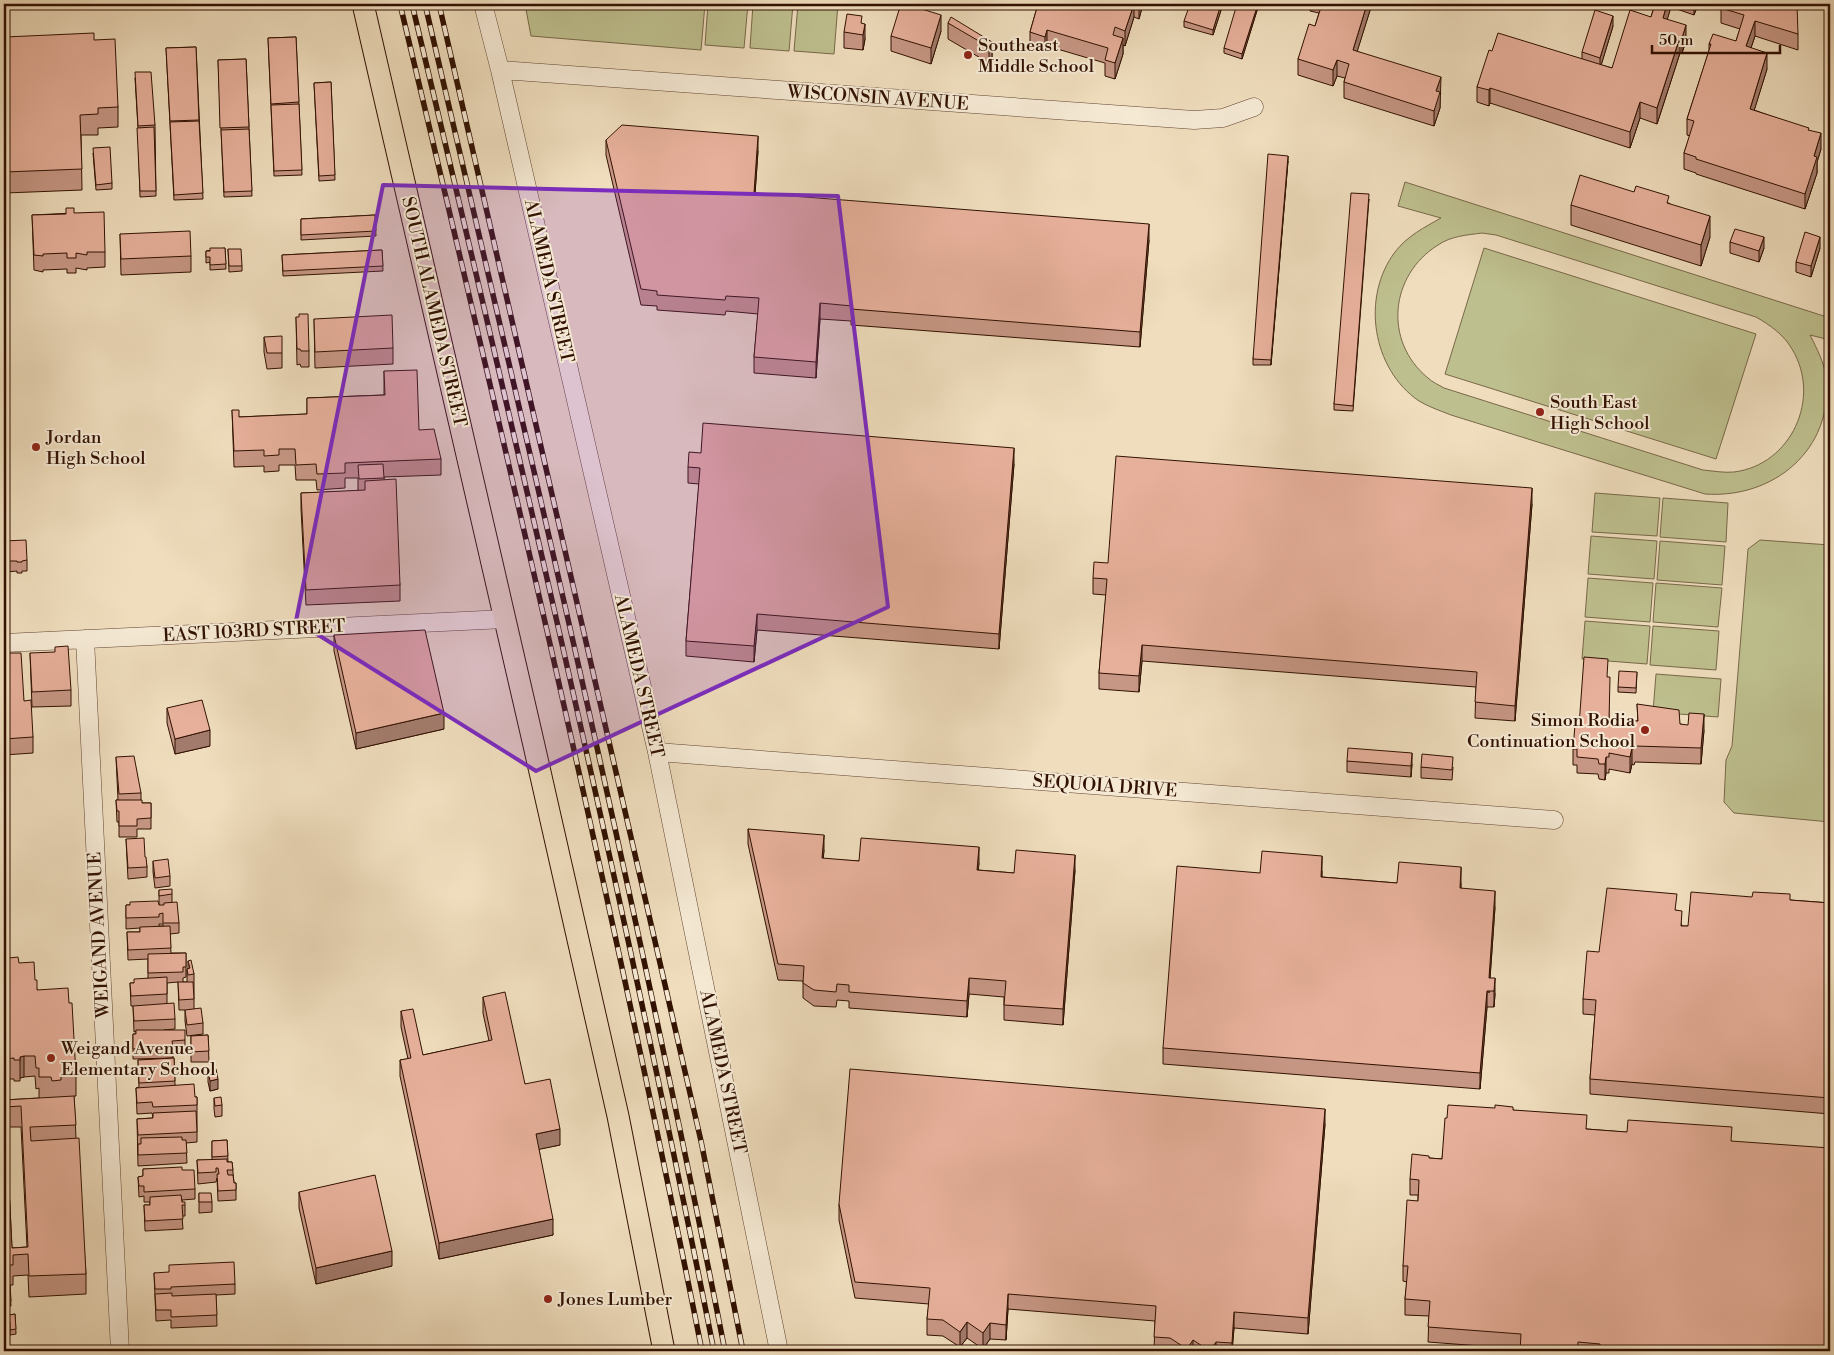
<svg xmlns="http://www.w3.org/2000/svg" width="1834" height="1355" font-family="'Libre Bodoni',serif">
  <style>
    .green { fill: #bebf8e; stroke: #786848; fill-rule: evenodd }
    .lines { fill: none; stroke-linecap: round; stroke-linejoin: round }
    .minor-casing { stroke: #604430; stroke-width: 19 }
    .major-casing { stroke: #311101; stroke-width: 23 }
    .minor { stroke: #f5e9d4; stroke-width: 18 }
    .major { stroke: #efddbd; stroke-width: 21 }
    .rail-casing { stroke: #311101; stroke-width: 5.5 }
    .rail { stroke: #f5e9d4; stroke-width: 4; stroke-dasharray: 11; stroke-linecap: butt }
    .wall { fill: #c79785; stroke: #311101; fill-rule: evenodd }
    .shaded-wall { fill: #a27b6c; stroke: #311101 }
    .building { fill: #e7b09b; stroke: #311101; fill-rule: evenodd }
    .marked { fill: #7b2cbf; fill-opacity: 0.2; stroke: #7b2cbf; stroke-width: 4; stroke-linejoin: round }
    .poi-dot { fill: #8f2418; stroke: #f5e9d4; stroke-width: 2 }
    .labels { text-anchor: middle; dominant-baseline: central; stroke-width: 4; stroke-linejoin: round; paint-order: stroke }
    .poi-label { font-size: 18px; fill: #311101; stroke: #f5e9d4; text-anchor: start }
    .street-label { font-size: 18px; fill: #311101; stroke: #f5e9d4 }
  </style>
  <rect width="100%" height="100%" fill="#efddbd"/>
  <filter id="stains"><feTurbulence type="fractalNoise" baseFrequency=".004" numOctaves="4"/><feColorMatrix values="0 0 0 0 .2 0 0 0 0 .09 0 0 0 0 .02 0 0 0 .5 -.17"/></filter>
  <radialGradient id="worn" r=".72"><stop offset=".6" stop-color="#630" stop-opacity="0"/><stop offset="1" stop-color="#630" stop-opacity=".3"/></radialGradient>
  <path class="green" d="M525,4H705L701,50L531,36Z
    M708,4H748L744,48L705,45Z
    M753,4H793L789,51L750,48Z
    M798,4H838L834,54L794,51Z
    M1405,182L1830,318V340L1810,335C1817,349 1824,362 1826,377C1834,450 1773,499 1705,494L1451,415C1441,411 1429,407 1419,401C1372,369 1361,297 1395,252C1407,236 1425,227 1441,218L1398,206ZM1482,233L1496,235L1756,317C1770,325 1784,335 1792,349C1822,398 1791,465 1734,472C1724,473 1714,471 1703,470L1444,388C1439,385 1432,382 1428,378C1383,341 1390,275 1438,245C1451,236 1467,235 1482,233Z
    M1484,248L1756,334L1716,459L1445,374Z
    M1595,493L1660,498L1657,536L1592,532Z
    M1663,498L1728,503L1726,542L1660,537Z
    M1591,536L1657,541L1654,579L1588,574Z
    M1760,540L1830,545V822L1734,813L1724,802L1726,760L1732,746L1748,549Z
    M1660,541L1725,546L1722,585L1657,580Z
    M1588,578L1653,583L1650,622L1585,617Z
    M1656,583L1722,588L1718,627L1653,622Z
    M1585,621L1650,626L1647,664L1582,659Z
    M1653,626L1719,631L1716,670L1650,665Z
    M1656,674L1721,679L1718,717L1653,712Z"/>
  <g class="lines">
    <g class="minor-casing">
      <path id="minor" d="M483,4L500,70L657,752L779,1351
        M500,70L1194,120L1223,118L1254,107
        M85,639L120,1351
        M4,643L505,619
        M657,752L1554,820"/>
    </g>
    <g class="major-casing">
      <path id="major" d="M363,4L533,741L618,1116L664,1351"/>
    </g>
    <use href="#minor" class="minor"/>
    <use href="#major" class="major"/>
    <g class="rail-casing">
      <path id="rail" d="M400,4C507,452 612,900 702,1351
        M412,4C519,452 624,900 714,1351
        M425,4C530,452 636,900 725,1351
        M439,4L701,1141L743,1351"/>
    </g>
    <use href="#rail" class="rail"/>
  </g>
  <path class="wall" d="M922,4H937L935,10L922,6Z
    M1038,4H1143L1139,19L1134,17L1125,46L1123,45V54L1115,79L1105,76V63L1047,46L1045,52L1030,48V32Z
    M1223,4L1213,35L1184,27V21Z
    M1259,4L1242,59L1224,53V48Z
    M1310,4H1372L1357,51L1441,93L1440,95V108L1434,126L1344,98V82L1345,78L1337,76L1333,86L1298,75V59L1315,26L1319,13L1310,11Z
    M1655,4H1697V7L1694,15L1671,7L1667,19L1686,41L1682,53H1680L1657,124L1640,118L1630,148L1490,103L1489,106L1477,102V87L1492,51L1582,59V52L1613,26L1601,65L1612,68L1651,17Z
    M1722,4L1798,34V50L1755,36L1751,48L1767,69L1754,110L1809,130L1821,149L1817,162V173L1805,209L1696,174V173L1684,169V153L1690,136L1687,135V119L1709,51V44L1736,41L1740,29L1721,23V8Z
    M862,23L865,39L863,50L844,48V32Z
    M948,23L992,42V57L989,63L948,39Z
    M941,31L931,64L891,51V36Z
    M296,37L302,175L274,176L268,38Z
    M94,40L118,107V127L98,128V135H81L82,190L5,193L4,166V41Z
    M196,47L203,199L174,200L166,48Z
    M246,59L252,196L224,197L218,60Z
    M135,78L155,125L156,196L140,197L138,128Z
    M331,82L335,180L319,181L314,83Z
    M606,140L758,151L755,193L1149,240L1140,347L851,325V321L820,319L816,378L754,373V357L758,314L726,311L725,315L657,310V306L641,305L606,155Z
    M93,153L112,183V189L96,190Z
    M1288,161L1271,365H1253V359Z
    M1369,199L1353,411L1334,410V404Z
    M1669,203L1710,237L1701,266L1571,225V205Z
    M74,213L105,252V267L87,268V270L76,268V273H67V269L43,270V272L34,270L32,215Z
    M375,215L376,236L301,240V219Z
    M120,234L191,256V272L121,275Z
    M1730,242L1764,248L1759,262L1730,253Z
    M225,248L226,269L210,270V262L206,263V251Z
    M1820,248L1811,277L1796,272V262Z
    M228,249L242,266V271L229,272Z
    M382,250L383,271L283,276L282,255Z
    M296,317L309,351V367H301L300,364L297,365Z
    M314,319L393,348V364L315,368Z
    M264,337L282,353V368L267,369L264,352Z
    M384,371L419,430L441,459V475L384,477L400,585V601L306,605L301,509V493L358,491V478H345V488L317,490L316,480H296L295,465H279V471L264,472V466L234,467L232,410L239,417L307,414V398L384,395Z
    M701,453L1014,464L999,649L757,630L754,662L686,656V641L699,484L688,483V467Z
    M1532,504L1515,721L1475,718L1476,687L1142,661L1139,692L1099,689V673L1106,595L1093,594V578L1108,563Z
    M4,541L27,560V571H22V573H17V571L6,572V573H4Z
    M334,635L444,729L356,749L334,651Z
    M4,653L24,701L33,737V753L4,755Z
    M30,653L71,690V706L32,707Z
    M1637,672L1636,693L1618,692V687Z
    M1608,677L1609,720L1638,721L1637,704L1680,724L1704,730L1701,764L1635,762L1634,765L1632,764L1630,773L1609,769V773H1606L1605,780L1599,779L1598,774L1577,773V765H1573V749L1579,726Z
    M167,708L210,746L175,754L167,723Z
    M116,757L141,793V800L142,803H151V829H137V837H119V822H117L116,800H118Z
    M1347,761L1412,764L1411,777L1347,772Z
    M1421,767H1453L1452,780L1421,778Z
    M748,829L824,850L823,859L859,861L979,863L978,870L1014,873L1075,870L1063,1025L1004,1020V997L969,994L967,1017L849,1008V1001L837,1000L836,1007L814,1006L803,998V981L778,980L748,844Z
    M126,839L145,857L147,867V877L128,879Z
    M153,861L170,876V886L155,888L153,872Z
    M1322,871V877L1397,883H1461V888L1495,907L1490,978L1495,994L1494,1007H1487L1480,1089L1163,1064V1048L1260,873Z
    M159,890L172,894V902L179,923V933L170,934L171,953H186V977L183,978V982H187V969H188V961L194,974V1009L203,1023V1034L187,1036L185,1021V1010H179L178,982L167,983V1004L175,1019V1029L164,1030L185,1040V1051H173V1058L133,1059V1034H136V1031L134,1032L133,1006H131L130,983H134L148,978V959L128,960L127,932H140V928L126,929V905H159ZM159,924H163V926H159Z
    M1790,900L1830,903V1114L1590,1094V1079L1595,1015L1583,1014V999L1599,952L1677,910L1682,926H1688Z
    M9,958L19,963L35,980L37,990L69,1003L76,1075V1096H74L76,1138L86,1274V1294L29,1297L28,1275L13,1276V1285H10L11,1306H4V1100L39,1098V1088L36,1089L35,1076L24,1077L20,1078V1081H14V1079H4V974H9ZM6,1127H21L27,1247L12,1248Z
    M483,997L525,1084L560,1145L539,1149L553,1235L439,1259L400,1076V1060L408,1059L401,1027V1011L423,1055L489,1041L483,1013Z
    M208,1035L209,1062H191V1036Z
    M174,1058L175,1085L195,1097H197V1142L186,1143L187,1163L138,1166L137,1119L153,1118L152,1113L137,1114L136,1088L139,1087L138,1060Z
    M208,1071L218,1089L210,1091L208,1082Z
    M214,1098L222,1105V1116L215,1117L214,1109Z
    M1513,1110L1587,1129L1732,1141L1830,1351H1520V1349L1428,1342L1429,1316L1405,1315V1299L1407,1282L1403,1281V1266L1418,1201V1195H1410V1179L1429,1158L1442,1159L1447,1118Z
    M1325,1124L1308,1334L1234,1328L1232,1351H1154L1155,1321L1008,1309L1006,1340L990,1339L983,1349L967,1338L960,1347L943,1336L927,1335V1319L929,1304L855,1298L839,1220V1204Z
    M227,1140L228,1162H232L234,1183H236V1200L218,1201L217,1178L216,1182L198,1184L197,1160H212V1141Z
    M143,1169L182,1170L195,1189V1199L182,1200V1202L185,1205V1216H182L183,1229L145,1231L144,1205H150V1202H144V1196L139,1197L138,1177L143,1176Z
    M299,1192L392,1266L316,1284L299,1208Z
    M199,1193L212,1202V1212L199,1213Z
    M154,1273L235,1284V1294L216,1295L217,1326L171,1328V1320L156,1321Z
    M15,1314L16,1334L10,1335V1328H4V1316Z"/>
  <path class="shaded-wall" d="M1134,4V17L1125,46V31Z
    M1139,4H1143L1139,19Z
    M1221,4H1223L1213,35V30Z
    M1258,4H1259L1242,59V54Z
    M1367,4H1372L1353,65V50Z
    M1667,4H1671V7L1663,34V18Z
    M1694,4H1697V7L1694,15Z
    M941,15V31L931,64V48Z
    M1613,16V26L1600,69V58Z
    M1755,21V36L1746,62V46Z
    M865,24V39L863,50V35Z
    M1686,25V41L1682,53V38Z
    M1047,30V46L1045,52V37Z
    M1680,37V53L1657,124V108Z
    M1123,38V54L1115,79V63Z
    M992,42V57L989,63V47Z
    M1767,53V69L1750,124V109Z
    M1337,60V76L1333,86V70Z
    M1441,77L1440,108L1434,126V111L1436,91Z
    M1490,88V103L1489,106V90Z
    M1640,102V118L1630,148V132Z
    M1821,133V149L1817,162V173L1805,209V194L1814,156Z
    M758,136V151L754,209V193Z
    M1288,156V161L1271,365V360Z
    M1710,216V237L1701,266V245Z
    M1149,224V240L1140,347V332Z
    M1764,237V248L1759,262V251Z
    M1820,237V248L1811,277V266Z
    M820,303V319L816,378V362Z
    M1014,448V464L999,649V634Z
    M1532,488V504L1515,721V706Z
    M757,614V630L754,662V646Z
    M1142,645V661L1139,692V676Z
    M444,713V729L356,749V733Z
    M1704,714V730L1701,764V748Z
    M210,730V746L175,754V739Z
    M1632,748V764L1630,773V757Z
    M1412,753V764L1411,777V766Z
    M1606,757V773L1605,780V764Z
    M824,835V850L822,874V858Z
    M979,847V863L977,886V870Z
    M1075,855V870L1063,1025V1009Z
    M1322,856V871L1321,893V877Z
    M1461,867V883L1460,904V888Z
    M1495,891V907L1489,993V978Z
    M969,978V994L967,1017V1001Z
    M1495,978V994L1494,1007V991Z
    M1487,991V1007L1480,1089V1073Z
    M24,1056V1077L20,1078V1057Z
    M218,1079V1089L210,1091V1081Z
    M1325,1109V1124L1308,1334V1318Z
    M560,1129V1145L536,1150V1134Z
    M553,1219V1235L439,1259V1243Z
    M392,1251V1266L316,1284V1268Z
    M1008,1294V1309L1006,1340V1325Z
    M1234,1312V1328L1232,1351V1343Z
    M967,1322V1338L960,1347V1332Z
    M990,1323V1339L983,1349V1333Z
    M1193,1340V1351H1187V1349Z
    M1216,1342V1351H1210Z"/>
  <path class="building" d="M1038,4H1134L1125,31L1115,27L1113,35L1123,38L1115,63L1105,60L1108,48L1047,30L1045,37L1030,32Z
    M1190,4H1221L1213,30L1184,21Z
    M1237,4H1258L1242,54L1224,48Z
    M1322,4H1367L1353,50L1441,77L1436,91L1440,92L1434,111L1344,82L1349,64L1337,60L1333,70L1298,59L1309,24L1315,26Z
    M1655,4H1667L1663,18L1686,25L1682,38L1680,37L1657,108L1640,102L1630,132L1490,88L1489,90L1477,87L1489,50L1492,51L1498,33L1612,68L1630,10L1651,17Z
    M1722,4H1797L1798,34L1755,21L1746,46L1767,53L1750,109L1809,128L1808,130L1821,133L1814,156L1817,157L1805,194L1696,159V157L1684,153L1694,121L1687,119L1711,44H1709L1713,34L1736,41L1744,15L1721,8Z
    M909,5L941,15L931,48L891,36L899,10Z
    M1595,10L1613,16L1600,58L1582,52Z
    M847,14L862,16L861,23L865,24L863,35L844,32Z
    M951,17L992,42L989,47L948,23Z
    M94,33V40L115,39L118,107L98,108V114L80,115L82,169L5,172L4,145V41H5V37Z
    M296,37L299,102L271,104L268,38Z
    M196,47L199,120L170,121L166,48Z
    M246,59L249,127L220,128L218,60Z
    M135,72H151L155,125L138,126Z
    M331,82L335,175L319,176L314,83Z
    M299,104L302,170L274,171L271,105Z
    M199,121L203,193L174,195L170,122Z
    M622,125L758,136L754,193L1149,224L1140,332L851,309L852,306L820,303L816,362L754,357L759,298L726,296L725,300L657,295V291L641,289L606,140Z
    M154,127L156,191H140L137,128Z
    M249,129L252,191L224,192L221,130Z
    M110,147L112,183L96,185L93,148Z
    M1268,154L1288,156L1271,360L1253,359Z
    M1580,175L1634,192L1636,186L1669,196L1667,203L1710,216L1701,245L1571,205Z
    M1351,193L1369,194L1353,406L1334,404Z
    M66,208H74V213L104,212L105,252H87V255L76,253V258H67V253L43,254V256L34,255L32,215L66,214Z
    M375,215L376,231L301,235V219Z
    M1735,229L1764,237L1759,251L1730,242Z
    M190,231L191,256L121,259L120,234Z
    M1805,232L1820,237L1811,266L1796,262Z
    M210,248H225L226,264L210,265V257H206V251H210Z
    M228,249H241L242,266H229Z
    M382,250L383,266L283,271L282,255Z
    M299,314H308L309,351H301L300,349H297L296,317H299Z
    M392,315L393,348L315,352L314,319Z
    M282,336V353H267L264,337Z
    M417,370L419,430L434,429L441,459L345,463V473L317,474L316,464L296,465L295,449H279V455L264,456V450L234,451L232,410H239V417L307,414V398L385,395L384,371Z
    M703,423L1014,448L999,634L757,614L754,646L686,641L700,468L688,467L689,452L701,453Z
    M1116,456L1532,488L1515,706L1475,702L1477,672L1142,645L1139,676L1099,673L1107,579L1093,578L1094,562L1108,563Z
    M383,464L384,478L359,479L358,465Z
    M396,479L400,585L306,590L301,493L365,490V481Z
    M26,540L27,560L22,561V562H17V561H6V563H4V541Z
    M425,630L444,713L356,733L334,635Z
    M68,646L71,690L32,692L30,653L55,652V647Z
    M4,653H21L24,701L31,700L33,737L4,739Z
    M1584,657L1608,659L1607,677H1610L1609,720L1638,721L1637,704L1679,710L1680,724L1688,725L1689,713L1704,714L1701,748L1635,746L1634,749L1632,748L1630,757L1609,753V757H1606L1605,764H1599L1598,759L1577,757V749H1573L1575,725L1579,726Z
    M1619,671L1637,672L1636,688L1618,687Z
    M202,700L210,730L175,739L167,708Z
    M1348,748L1412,753L1411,766L1347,761Z
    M1422,754L1453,757L1452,770L1421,767Z
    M134,756L141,793L119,794L116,757Z
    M116,800H142V803H151V818L137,819V826H119V811H117Z
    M748,829L824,835L822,858L859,861L861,838L979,847L977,870L1014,873L1016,850L1075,855L1063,1009L1004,1005L1006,981L969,978L967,1001L849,992V985L837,984L836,992L814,990L803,983L804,966L778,964Z
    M144,838L145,857H146L147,867L128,868L126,839Z
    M1262,851L1322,856L1321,877L1397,883L1399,862L1461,867L1460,888L1495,891L1489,978H1495L1494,991H1487L1480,1073L1163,1048L1177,866L1260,873Z
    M168,859L170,876L155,878L153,861Z
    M1607,888L1677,894L1675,910L1682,911L1681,926H1688L1691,892L1752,897L1753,892L1790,894V900L1830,903V1098L1590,1079L1596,1000L1583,999L1587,951L1599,952Z
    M172,889V894L159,896V890Z
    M158,901L159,905H164V903L177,902L179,923H163V913L159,914V917L126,918V905H130V902Z
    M170,926L171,948L128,950L127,932H140V927Z
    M186,953V967H183V972L148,973V954Z
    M18,957L19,963L34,962L35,980H37V990L68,988L69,1003H72L76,1075L61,1076V1080L52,1081L51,1077H39V1068H36L35,1056H24L20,1057V1060H14V1058L4,1059V1002L5,1001L4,974H9V958Z
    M191,960L194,974L188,975L187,969L190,968L188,961Z
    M167,977V994L131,996L130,983H134V979Z
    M178,982H193L194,999L179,1000Z
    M505,992L525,1084L550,1079L560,1129L536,1134L553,1219L439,1243L400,1060L411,1058L401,1011L413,1009L423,1055L492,1040L483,997Z
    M174,1003L175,1019L134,1021L133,1006Z
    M201,1008L203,1023L187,1025L185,1010Z
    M136,1030H185V1040L172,1041L173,1047L133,1049V1034H136Z
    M208,1035L209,1051L191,1052V1036Z
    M174,1058L175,1081L139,1083L138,1060Z
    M216,1069L218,1079L210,1081L208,1071Z
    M850,1069L1325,1109L1308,1318L1234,1312L1232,1343L1216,1342L1210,1351L1193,1340L1187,1349L1170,1338L1154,1337L1156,1306L1008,1294L1006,1325L990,1323L983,1333L967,1322L960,1332L943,1320L927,1319L930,1288L855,1282L839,1204Z
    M194,1084L195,1097H197V1105L153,1107L152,1102L137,1103L136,1088Z
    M74,1096L76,1125L30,1127L31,1141L79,1138L86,1274L29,1276L28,1254L13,1255V1265H4V1100ZM21,1106L28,1247L12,1248L5,1107Z
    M221,1097L222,1105L215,1106L214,1098Z
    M1448,1105L1495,1108V1105L1513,1107V1110L1587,1115L1586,1129L1627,1132L1628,1120L1732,1127L1731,1141L1830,1148V1351H1600V1344L1578,1342L1577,1351H1520L1521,1334L1428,1327L1430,1301L1405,1299L1408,1266H1403L1407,1200L1418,1201L1419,1180L1410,1179L1412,1154L1429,1156V1158L1442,1159L1445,1118H1447Z
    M196,1111L197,1132L138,1135L137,1119L153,1118V1113Z
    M182,1137V1140H186L187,1153L138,1155V1144H141V1138Z
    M227,1140L228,1156L212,1157V1141Z
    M227,1159V1162H232L233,1170H227L228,1175H233L234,1183H236V1190L218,1191L217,1174H219L218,1168H216V1172L198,1173L197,1160Z
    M182,1167V1170H194L195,1189L144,1192V1186H139L138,1177L143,1176V1169Z
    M375,1175L392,1251L316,1268L299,1192Z
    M199,1193H211L212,1202H199Z
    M181,1195L182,1202H185V1205H182L183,1219L145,1221L144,1205H150V1197Z
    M234,1262L235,1284L171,1287V1289H155L154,1273L169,1272V1265Z
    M4,1284H10L11,1301H4Z
    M172,1293V1296L216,1294L217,1315L171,1317V1310H156L155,1294Z
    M15,1314L16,1329L10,1330V1322L4,1323V1316Z"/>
  <path class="marked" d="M383,185L838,196L888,607L536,771L296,621Z"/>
  <g class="poi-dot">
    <circle cx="968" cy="55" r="5"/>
    <circle cx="1540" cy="412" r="5"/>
    <circle cx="36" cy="447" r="5"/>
    <circle cx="1645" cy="730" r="5"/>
    <circle cx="51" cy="1058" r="5"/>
    <circle cx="548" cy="1299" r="5"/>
  </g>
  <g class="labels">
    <g class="poi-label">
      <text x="978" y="45">Southeast<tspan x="978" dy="21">Middle School</tspan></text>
      <text x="1550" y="402">South East<tspan x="1550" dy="21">High School</tspan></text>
      <text x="46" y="437">Jordan<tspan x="46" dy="21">High School</tspan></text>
      <text x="1635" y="720" text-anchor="end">Simon Rodia<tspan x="1635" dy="21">Continuation School</tspan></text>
      <text x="61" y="1048">Weigand Avenue<tspan x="61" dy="21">Elementary School</tspan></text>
      <text x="558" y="1299">Jones Lumber</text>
    </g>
    <g class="street-label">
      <text transform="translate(878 98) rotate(4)">WISCONSIN AVENUE</text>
      <text transform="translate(549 281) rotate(77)">ALAMEDA STREET</text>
      <text transform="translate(434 312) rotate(77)">SOUTH ALAMEDA STREET</text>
      <text transform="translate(254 631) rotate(-3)">EAST 103RD STREET</text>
      <text transform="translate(639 676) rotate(77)">ALAMEDA STREET</text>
      <text transform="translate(1105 786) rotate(4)">SEQUOIA DRIVE</text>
      <text transform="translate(99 935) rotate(-93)">WEIGAND AVENUE</text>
      <text transform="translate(723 1072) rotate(78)">ALAMEDA STREET</text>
    </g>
  </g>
  <rect width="1834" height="1355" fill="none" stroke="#efddbd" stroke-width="20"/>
  <rect x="5" y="5" width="1824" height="1345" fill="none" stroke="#311101" stroke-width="2.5"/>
  <rect x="10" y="10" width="1814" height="1335" fill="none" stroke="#311101"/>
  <path d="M1652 45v8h128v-8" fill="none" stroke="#311101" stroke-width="2.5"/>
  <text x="1659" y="45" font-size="15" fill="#311101" stroke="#f5e9d4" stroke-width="4" paint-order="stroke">50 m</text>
  <rect width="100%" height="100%" filter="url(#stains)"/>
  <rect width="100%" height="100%" fill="url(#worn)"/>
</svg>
